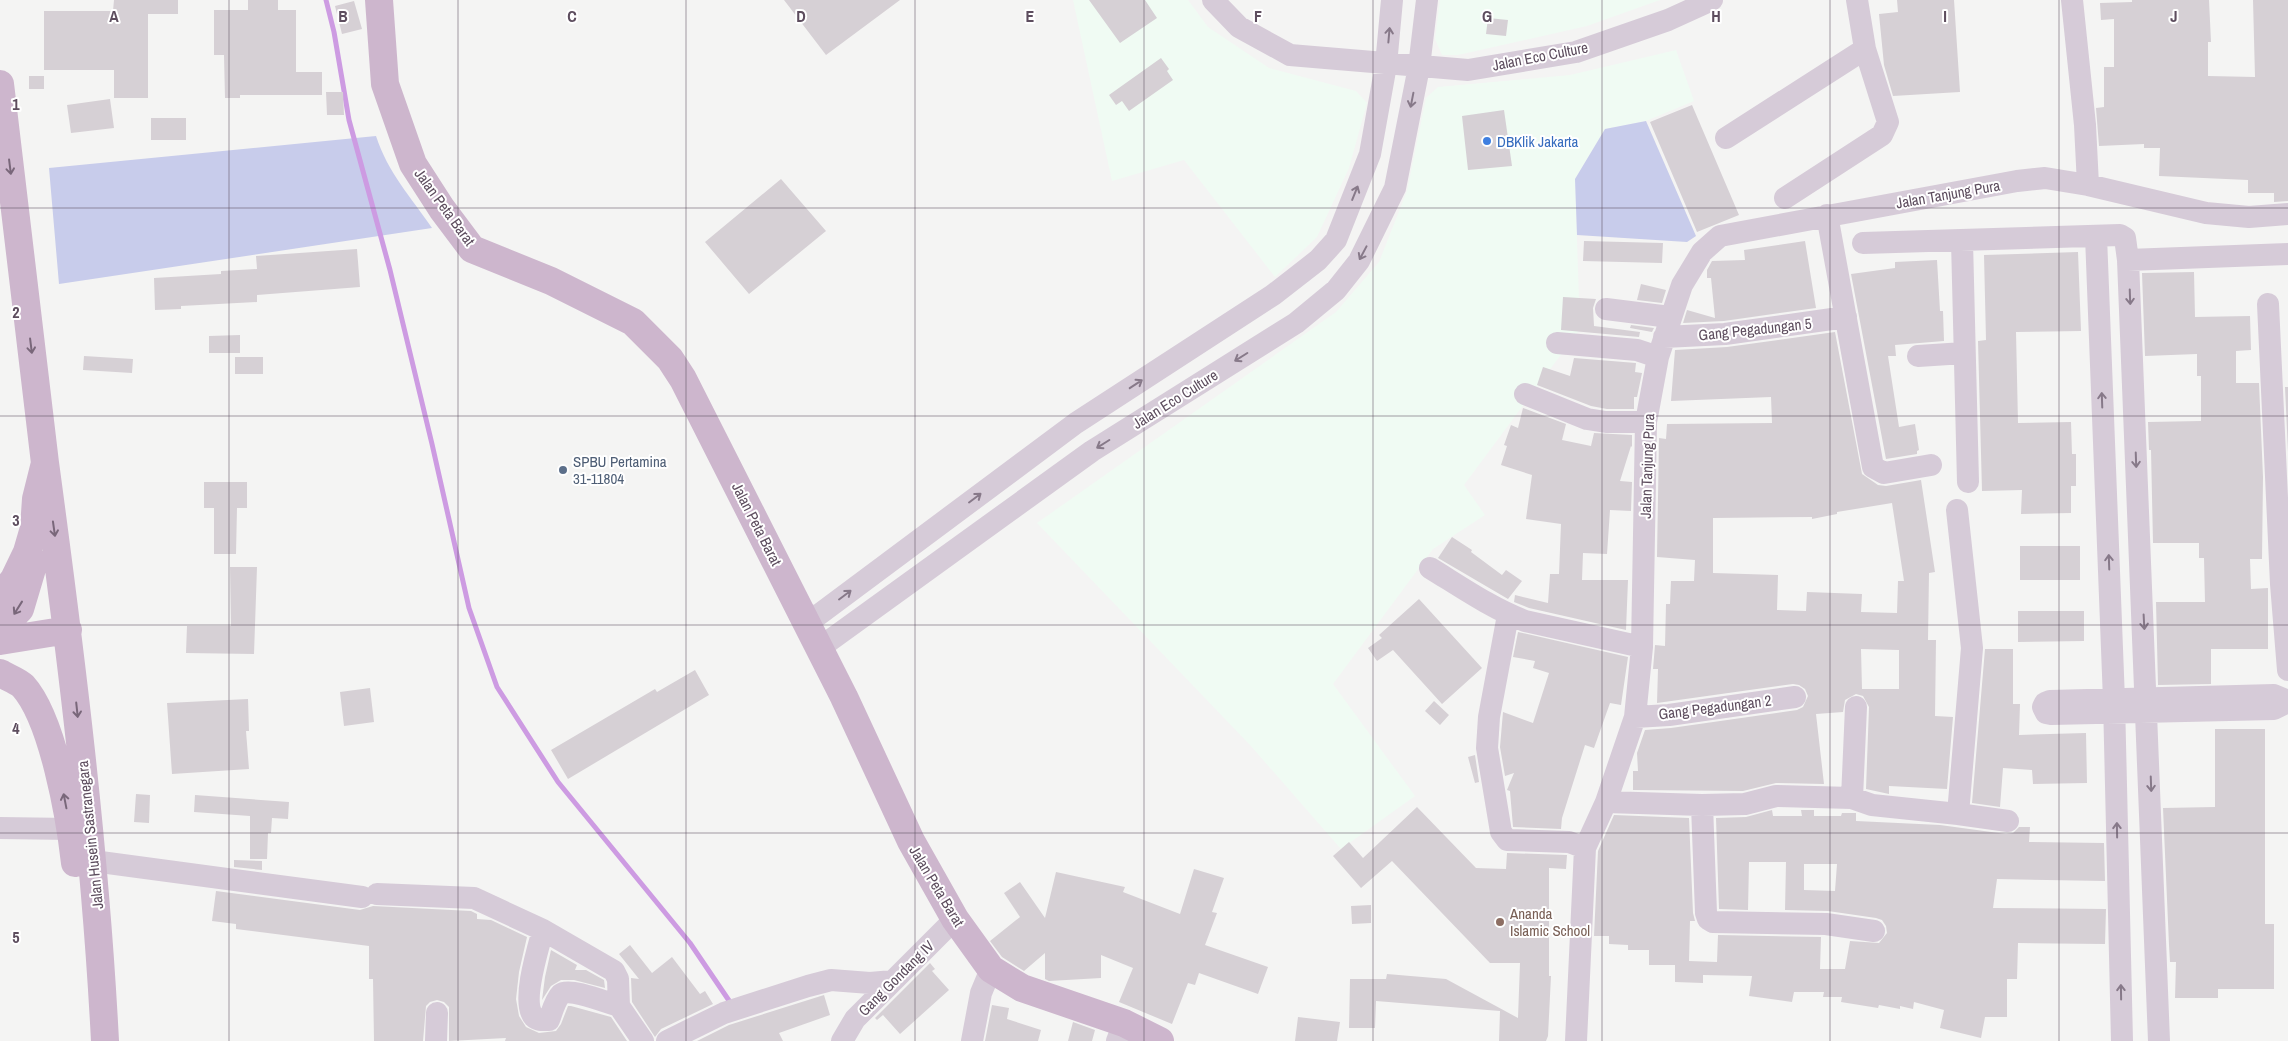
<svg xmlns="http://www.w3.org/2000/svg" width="2288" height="1041" font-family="'Archivo Narrow',sans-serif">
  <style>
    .commercial { fill: #f0fbf3 }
    .green { fill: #c8cceb }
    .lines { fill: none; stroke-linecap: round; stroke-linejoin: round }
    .stream { stroke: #cd9be2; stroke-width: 5 }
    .building { fill: #d6d0d5; fill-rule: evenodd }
    .minor { stroke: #d6cbd8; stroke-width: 22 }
    .major { stroke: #cdb6cd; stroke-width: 28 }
    .oneway { stroke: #877989 }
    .oneway2 { stroke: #79677a }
    .grid { fill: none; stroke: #5d4d5e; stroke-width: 1; stroke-opacity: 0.55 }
    .shop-dot { fill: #3f7fe0; stroke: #fff; stroke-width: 2 }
    .service-dot { fill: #5c6f8a; stroke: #fff; stroke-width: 2 }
    .education-dot { fill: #8d6e63; stroke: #fff; stroke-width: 2 }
    .labels { text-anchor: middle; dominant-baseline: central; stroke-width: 4; stroke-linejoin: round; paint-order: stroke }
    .street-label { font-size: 15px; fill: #5d4d5e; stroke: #fff }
    .shop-label { font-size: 15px; fill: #366cbe; stroke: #fff; text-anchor: start }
    .service-label { font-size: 15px; fill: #4e5e75; stroke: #fff; text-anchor: start }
    .education-label { font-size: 15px; fill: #785e54; stroke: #fff; text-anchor: start }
    .grid-label { font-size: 16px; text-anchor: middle; font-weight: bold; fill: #5d4d5e; stroke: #fff; stroke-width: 4; stroke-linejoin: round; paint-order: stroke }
  </style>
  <rect width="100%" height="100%" fill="#f4f4f3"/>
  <path class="commercial" d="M1073,0H1188L1208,27L1269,68L1356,91L1367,103L1349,168L1317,237L1275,277L1184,160L1112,181Z
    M1440,0H1660L1587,26L1458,55H1442L1435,39Z
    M1676,50L1694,101L1646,121L1605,129L1575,179L1580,329L1464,485L1485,515L1433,549L1333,684L1415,796L1341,849L1250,745L1037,523L1336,312L1379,262L1407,191L1426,98L1438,87L1570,75Z"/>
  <path class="green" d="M1646,121L1696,236L1687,242L1577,235L1575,179L1605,129Z
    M376,136C388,173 411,197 432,228L59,284L49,168Z"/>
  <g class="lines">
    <path class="stream" d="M326,0L334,32L349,120L390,270L432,444L469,608L497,687L558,782L690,943L732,1005"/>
  </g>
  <path class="building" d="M114,0H178V14H148V98H114V70H44V11H113Z
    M248,0H278V10H296V72H322V95H240V98H225L224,55H214V10H248Z
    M784,0H900L826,55Z
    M1089,0H1145L1157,18L1120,43Z
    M1897,0H1954L1960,92L1893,96L1884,65L1879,14L1898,12Z
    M2132,0H2209L2211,42H2208V76L2255,77L2253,0H2288V201L2274,202V193H2248V180L2159,176L2160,148H2144V144L2099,146L2096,108L2104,107V67H2114V19L2101,20L2100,3L2132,2Z
    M354,1L362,29L342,34L335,6Z
    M1488,18L1508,20L1506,36L1486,34Z
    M1161,58L1169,69L1167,71L1173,80L1129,111L1122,101L1116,105L1109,95Z
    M29,76H44V89H29Z
    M326,92H343L344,115H327Z
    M110,99L114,128L71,133L67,105Z
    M1692,105L1739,215L1697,232L1650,122Z
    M1504,110L1512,166L1468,170L1462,116Z
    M151,118H186V140H151Z
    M781,179L826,231L749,294L705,242Z
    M1584,241L1663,243L1662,263L1583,261Z
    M1805,241L1816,308L1724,321L1683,323L1687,310L1715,318L1711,278H1707V270L1712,261L1745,260L1744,250Z
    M357,249L360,287L257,295V302L181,306V309L155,310L154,278L221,274V271L257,269L256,256Z
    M2078,252L2081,331L2016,332L2018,423L2071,422L2072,454H2076V486H2071V513L2021,514L2022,490L1982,491L1978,341L1986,340L1984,255Z
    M1937,260L1940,311H1943L1944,341L1895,345L1896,356H1888L1899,427L1915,424L1919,450L1917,451V454L1886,459L1851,274L1895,268V262Z
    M2194,272L2195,317L2250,316L2251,350L2236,351V383H2259L2263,477L2262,559H2250L2251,589L2268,588V649H2211V684L2158,685L2156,602H2205L2204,558H2199V543H2153L2151,450H2149L2148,422L2201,421V376H2197V354L2145,356L2142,273Z
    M1641,284L1666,290L1662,303L1637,300Z
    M1563,297L1596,299L1593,308L1594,326L1640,332L1639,337L1561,330Z
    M1631,325L1654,328L1652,332L1630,328Z
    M1835,332L1862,474L1878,485L1886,486L1921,480L1935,572L1929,573L1928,640H1936L1935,716L1953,717L1947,789L1889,786V794L1866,789L1869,707L1863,696L1856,694L1845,700L1843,712L1816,714L1824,784L1776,783L1743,791L1633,790V771H1638L1637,753L1645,730L1671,728L1797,710L1803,707L1808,696L1805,689L1799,685L1793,684L1657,703L1658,669H1653L1655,645L1665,646L1666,604H1670L1671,581H1694L1695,560L1657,557L1659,438L1666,439L1667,424L1772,423L1771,397L1671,401L1675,350L1727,347ZM1892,503L1904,581H1898L1897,613L1861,612L1862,594L1807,592L1806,611L1777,610L1778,575L1713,573V518L1812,517V519L1837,514V512ZM1861,649L1899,650V689H1862Z
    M240,335V353H209V336Z
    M84,356L133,359L132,373L83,370Z
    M235,357H263V374H235Z
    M1574,358L1636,363L1635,372L1642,373L1637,397H1634V409H1607L1591,406L1537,385L1543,367L1570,376Z
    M2285,387H2288V452Z
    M1523,408L1566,424L1562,440L1591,446L1594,433L1632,435V447L1631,446L1620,481L1632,482L1631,511L1610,510L1607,554L1583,553L1582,580H1628L1626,630L1529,608L1514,602L1515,595L1548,603L1550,574H1559L1561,524L1526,519L1532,475L1501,465L1507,446L1504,445L1511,425L1518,428Z
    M204,482H247V508H237L236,554H214V508H204Z
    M1452,537L1472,550L1471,552L1502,575L1506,570L1522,581L1508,599L1438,558Z
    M2020,546H2080V580H2020Z
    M230,567H257L254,654L186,653L187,626H231Z
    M1419,599L1482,668L1442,704L1393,650L1377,661L1368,648L1382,638L1379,635Z
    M2018,611H2084V641L2018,642Z
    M1518,632L1628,657L1621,705L1610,703L1594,748L1585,745L1562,818L1561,829L1513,827L1510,791L1507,790L1514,773L1505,776L1500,747L1503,712L1533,723L1549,673L1533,668L1535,661L1513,657Z
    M1985,649H2013V704H2020L2019,735L2086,733L2087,783L2033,784L2032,770L2003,768L2000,807L1972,803Z
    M695,670L709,695L568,779L551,750L655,689L657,692Z
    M370,688L374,722L344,726L340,692Z
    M248,699L249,731H246L249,769L172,774L167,703Z
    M1434,701L1449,715L1440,725L1425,711Z
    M2215,729H2265V924H2274V989H2218V998H2175L2176,962H2170L2169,945L2163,808L2215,807Z
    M1475,755L1479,782L1475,783L1468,757Z
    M136,794L150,795L149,823L134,822Z
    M195,795L289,802L288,819L272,818L271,833H268L267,859H250V816L194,812Z
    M1417,807L1476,868L1506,869L1507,853L1567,855L1566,869L1549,868V976H1551L1548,1036L1546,1041H1499L1500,1011L1376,1001L1375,1028H1349L1350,979H1386L1387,974L1446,979L1518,1018L1520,963H1490L1392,861L1361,888L1333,856L1349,842L1363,858Z
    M1772,810L1773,816H1802L1801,810H1814V816H1841L1842,813H1856V821L1940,825L2006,834L2013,833L2019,827H2030L2029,842L2104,843L2105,881L1997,879L1993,908L2106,909L2105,944L2018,943L2017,979H2007V1017H1985L1981,1038L1940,1028L1944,1010L1914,1002L1913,1009L1900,1006V1009L1879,1005L1878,1008L1841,1002L1842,997H1823L1824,992H1794L1792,1002L1749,996L1752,976L1703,975V983L1675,982V965H1649V950H1628V945L1609,944V936H1594L1598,851L1614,815L1689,818L1693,913L1695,921H1690L1689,961L1717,962L1718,935L1821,937L1820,969H1845L1850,941L1879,943L1887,933L1886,926L1882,920L1876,918L1828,911L1785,910L1786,862H1749L1748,910L1719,909L1716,818L1746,817ZM1804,864H1837L1835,891L1804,890Z
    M234,860L262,861V870L234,867Z
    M1194,869L1224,878L1212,912L1217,913L1205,945L1268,967L1258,994L1199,973L1195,985L1188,983L1172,1024L1119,1002L1133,968L1101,955V978L1049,981L1045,979V953L1024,971L1002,957L990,941L1020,917L1004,893L1020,882L1045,918L1056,872L1125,887L1123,892L1180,914Z
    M216,891L360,910L373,906L471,911L477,914V919L491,920L527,937L519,972L516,999L519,1016L526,1027L539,1033L556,1031L561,1024L568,1006H571L611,1017L627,1041H505L506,1038L449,1041V1007L444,1002L437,1000L430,1002L426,1006L423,1041H374L373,979H369V946L236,929V924L212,921Z
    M1371,905V923L1352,924L1351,906Z
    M630,945L652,973L672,957L700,994L705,991L713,1004L661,1029L655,1037L632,1002L631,978L639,979L619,954Z
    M551,950L577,965L575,970H586L604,980L605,988L574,980H561L551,986L542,1000L545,977Z
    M930,963L935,969L932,971L949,990L900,1034L883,1015L877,1020L875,1018Z
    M824,995L830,1015L779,1033L783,1041H697L729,1025Z
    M992,1005L1009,1008L1007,1019L1041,1030L1038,1041H985Z
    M1298,1017L1340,1022L1337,1041H1295Z
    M1073,1022L1095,1030L1092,1041H1068Z"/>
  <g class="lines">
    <path class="minor" d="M1213,0L1239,27L1290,55L1468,70L1576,52L1668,20L1712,0
      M2072,0L2085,125L2088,185
      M1726,138L1865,49
      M1785,198L1882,135L1888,122L1865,49L1857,0
      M1827,215L1873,467L1884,473L1931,465
      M2096,236L2114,700L2122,1041
      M1962,241L1968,482
      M1863,243L2120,235L2125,238L2128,260C2138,520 2150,780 2159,1041
      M2128,260L2288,254
      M2268,304L2281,584L2288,670
      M1606,309L1670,317
      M1664,337L1725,334L1846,317
      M1557,343L1637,350L1658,357
      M1918,356L1964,353
      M1525,394L1587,419L1606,422H1646
      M1957,510L1972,648L1958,814
      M1430,568C1461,587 1491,608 1525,621L1642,647
      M803,615L817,616L1076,423L1273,295L1318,260L1336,240L1370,154L1386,65L1392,0
      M1508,615L1489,717L1487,748L1501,832L1507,840L1569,842L1585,848
      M818,649L1092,451L1296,323L1336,290L1359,261L1395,188L1419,67L1427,0
      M2288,701L2274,695L2050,701L2045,703L2043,707L2046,713L2051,714L2274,709L2288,702
      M1635,717L1669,715L1795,697
      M1852,798L1856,707
      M1606,802L1702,805L1745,804L1776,796L1852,798L1872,805L1958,814L2008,821
      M1702,805L1706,913L1708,919L1713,922L1826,924L1874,931
      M0,828L71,829
      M93,861L362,897
      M377,894L474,898L543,930L614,971L618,979L619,1006L643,1041
      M543,930C538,948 521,1003 534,1017C538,1021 544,1020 549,1020C552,1012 555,1000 561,994C569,987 608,1003 619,1006
      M436,1041L437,1013
      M667,1041L724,1013L808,986L831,980L870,983L893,981
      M842,1041L855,1019L955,919
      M972,1041L981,993L991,969
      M1117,1041L1124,1023
      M1576,1041L1585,848L1606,802L1635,717L1642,647L1646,422L1658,357L1682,285L1702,252L1720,236L2017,181L2045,178L2088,185L2206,213L2249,217L2288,214"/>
    <path class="major" d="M379,0L385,84L413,164L442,209L472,249L551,281L633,322L670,359L683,379L844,697L911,841L955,919L991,969L1022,988L1124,1023L1160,1041
      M0,84L45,463L36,499L34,528L27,552L14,579L0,597
      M45,463C71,655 95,847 105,1041
      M0,629L20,609L34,562
      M0,641L68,630
      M0,673C7,677 18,681 23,686C53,719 70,818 75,863"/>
  </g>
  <defs><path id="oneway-shaft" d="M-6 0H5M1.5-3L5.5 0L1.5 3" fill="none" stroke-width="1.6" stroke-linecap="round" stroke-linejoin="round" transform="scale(1.25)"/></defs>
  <g class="oneway">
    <use href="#oneway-shaft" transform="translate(1389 35) rotate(-85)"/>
    <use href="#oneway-shaft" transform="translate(1412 100) rotate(101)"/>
    <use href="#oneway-shaft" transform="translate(1355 193) rotate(-68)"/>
    <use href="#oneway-shaft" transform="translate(1363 253) rotate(118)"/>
    <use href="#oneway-shaft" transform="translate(2130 297) rotate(88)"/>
    <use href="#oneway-shaft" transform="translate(1241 357) rotate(148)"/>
    <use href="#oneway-shaft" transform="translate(1136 384) rotate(-33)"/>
    <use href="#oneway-shaft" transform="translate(2102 400) rotate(-92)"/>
    <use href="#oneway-shaft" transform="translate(1103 444) rotate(148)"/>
    <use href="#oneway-shaft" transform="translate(2136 460) rotate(88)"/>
    <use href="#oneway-shaft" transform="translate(975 498) rotate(-37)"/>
    <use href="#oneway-shaft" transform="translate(2109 562) rotate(-92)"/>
    <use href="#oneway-shaft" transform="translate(845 595) rotate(-37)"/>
    <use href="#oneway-shaft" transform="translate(2144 622) rotate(87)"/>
    <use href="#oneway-shaft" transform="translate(2151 784) rotate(88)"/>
    <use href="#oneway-shaft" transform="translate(2117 830) rotate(-91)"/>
    <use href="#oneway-shaft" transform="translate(2121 992) rotate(-91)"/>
  </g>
  <g class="oneway2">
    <use href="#oneway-shaft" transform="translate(10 167) rotate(83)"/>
    <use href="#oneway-shaft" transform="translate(31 346) rotate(83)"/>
    <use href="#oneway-shaft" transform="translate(54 529) rotate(82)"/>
    <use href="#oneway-shaft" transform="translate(18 608) rotate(122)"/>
    <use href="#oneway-shaft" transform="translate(77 710) rotate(84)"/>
    <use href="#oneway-shaft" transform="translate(65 801) rotate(-101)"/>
  </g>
  <path class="grid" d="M229,0V1041M458,0V1041M686,0V1041M915,0V1041M1144,0V1041M1373,0V1041M1602,0V1041M1830,0V1041M2059,0V1041M0,208H2288M0,416H2288M0,625H2288M0,833H2288"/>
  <circle class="shop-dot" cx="1487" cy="141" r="5"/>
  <circle class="service-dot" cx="563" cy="470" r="5"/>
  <circle class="education-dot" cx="1500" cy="922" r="5"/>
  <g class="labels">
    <g class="street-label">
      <text transform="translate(1540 56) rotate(-11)">Jalan Eco Culture</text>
      <text transform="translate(1948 194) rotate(-10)">Jalan Tanjung Pura</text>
      <text transform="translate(445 207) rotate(54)">Jalan Peta Barat</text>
      <text transform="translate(1755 329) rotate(-6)">Gang Pegadungan 5</text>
      <text transform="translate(1175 399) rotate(-32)">Jalan Eco Culture</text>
      <text transform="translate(1647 466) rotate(-88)">Jalan Tanjung Pura</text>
      <text transform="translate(757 524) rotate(63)">Jalan Peta Barat</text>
      <text transform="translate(1715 707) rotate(-7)">Gang Pegadungan 2</text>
      <text transform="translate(90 835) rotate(-96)">Jalan Husein Sastranegara</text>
      <text transform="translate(937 886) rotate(59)">Jalan Peta Barat</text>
      <text transform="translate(896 978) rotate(-45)">Gang Gondang IV</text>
    </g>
    <g class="shop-label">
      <text x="1497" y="141">DBKlik Jakarta</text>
    </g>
    <g class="service-label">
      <text x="573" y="461">SPBU Pertamina<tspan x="573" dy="17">31-11804</tspan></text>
    </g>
    <g class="education-label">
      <text x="1510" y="913">Ananda<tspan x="1510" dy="17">Islamic School</tspan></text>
    </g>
  </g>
  <g class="grid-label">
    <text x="114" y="22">A</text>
    <text x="343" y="22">B</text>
    <text x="572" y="22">C</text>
    <text x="801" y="22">D</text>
    <text x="1030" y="22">E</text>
    <text x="1258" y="22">F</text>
    <text x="1487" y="22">G</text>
    <text x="1716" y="22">H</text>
    <text x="1945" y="22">I</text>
    <text x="2174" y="22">J</text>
    <text x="16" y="110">1</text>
    <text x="16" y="318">2</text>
    <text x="16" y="526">3</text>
    <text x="16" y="734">4</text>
    <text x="16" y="943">5</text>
  </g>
</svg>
